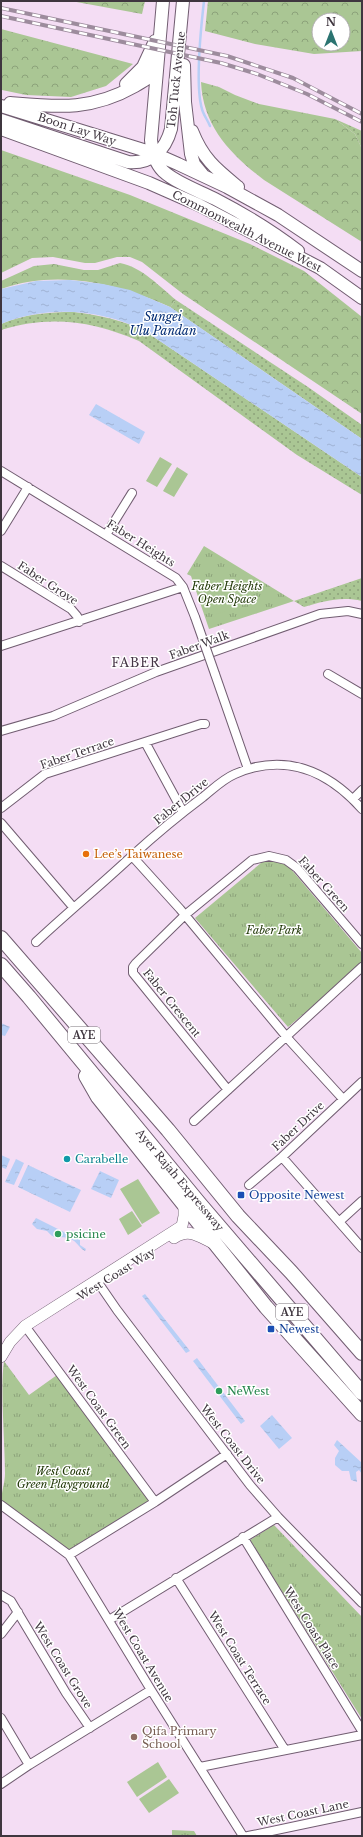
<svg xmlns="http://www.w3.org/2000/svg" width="363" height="1837" font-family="'Libre Baskerville',serif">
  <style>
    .grass { fill: url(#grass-dots) }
    .forest { fill: url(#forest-crowns); fill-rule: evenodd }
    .park { fill: url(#park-tufts) }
    .pitch { fill: #aac694 }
    .water { fill: url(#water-ripples) }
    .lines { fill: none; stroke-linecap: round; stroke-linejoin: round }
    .stream { stroke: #b8cff6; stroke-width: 2.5 }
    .street-casing { stroke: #715d71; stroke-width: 10 }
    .secondary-casing { stroke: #715d71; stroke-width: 12 }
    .primary-casing { stroke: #715d71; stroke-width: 14 }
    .highway-casing { stroke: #715d71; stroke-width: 16 }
    .street { stroke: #fff; stroke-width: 8 }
    .secondary { stroke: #fff; stroke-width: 11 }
    .primary { stroke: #fff; stroke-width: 12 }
    .highway { stroke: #fff; stroke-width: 14 }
    .rail-casing { stroke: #9d8c9d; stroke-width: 4 }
    .rail { stroke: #fff; stroke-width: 2.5; stroke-dasharray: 8; stroke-linecap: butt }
    .street-bridge-casing { stroke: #715d71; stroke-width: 10; stroke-linecap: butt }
    .street-bridge { stroke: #fff; stroke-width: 8 }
    .food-dot { fill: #e8710a; stroke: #fff; stroke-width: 1.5 }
    .culture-dot { fill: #0f9aa8; stroke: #fff; stroke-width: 1.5 }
    .transit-dot { fill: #1a4fb4; stroke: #fff; stroke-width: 1.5 }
    .leisure-dot { fill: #2e9e5b; stroke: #fff; stroke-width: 1.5 }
    .education-dot { fill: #8d6e63; stroke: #fff; stroke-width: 1.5 }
    .labels { text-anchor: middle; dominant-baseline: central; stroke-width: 3; stroke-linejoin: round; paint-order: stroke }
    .shield { fill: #fff; stroke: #797279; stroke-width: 1 }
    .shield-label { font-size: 10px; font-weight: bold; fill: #3f363f }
    .street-label { font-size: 11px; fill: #3f363f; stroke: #fff }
    .park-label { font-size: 11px; font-style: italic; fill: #213807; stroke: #fff }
    .food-label { font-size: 11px; fill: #c56008; stroke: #fff; text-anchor: start }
    .culture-label { font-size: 11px; fill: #0d838f; stroke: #fff; text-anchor: start }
    .transit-label { font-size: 11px; fill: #164399; stroke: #fff; text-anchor: start }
    .leisure-label { font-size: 11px; fill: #27864d; stroke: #fff; text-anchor: start }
    .education-label { font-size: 11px; fill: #785e54; stroke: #fff; text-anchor: start }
    .water-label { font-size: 12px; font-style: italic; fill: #042d74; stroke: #fff }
    .neighbourhood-label { font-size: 12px; letter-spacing: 1px; fill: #463446; stroke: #fff }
  </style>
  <defs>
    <pattern id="grass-dots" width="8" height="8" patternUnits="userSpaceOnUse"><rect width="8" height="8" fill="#aac694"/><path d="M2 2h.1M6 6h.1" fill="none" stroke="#8ca27a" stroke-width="1.8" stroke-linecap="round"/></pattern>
    <pattern id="forest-crowns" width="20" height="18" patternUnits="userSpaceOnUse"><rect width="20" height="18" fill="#aac694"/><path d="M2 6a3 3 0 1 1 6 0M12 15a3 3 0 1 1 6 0" fill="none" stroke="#8ca27a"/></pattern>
    <pattern id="park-tufts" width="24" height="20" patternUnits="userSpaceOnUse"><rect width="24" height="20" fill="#aac694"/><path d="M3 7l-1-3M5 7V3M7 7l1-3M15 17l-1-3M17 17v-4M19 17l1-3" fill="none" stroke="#8ca27a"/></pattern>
    <pattern id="water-ripples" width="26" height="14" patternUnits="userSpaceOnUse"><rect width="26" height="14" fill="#b8cff6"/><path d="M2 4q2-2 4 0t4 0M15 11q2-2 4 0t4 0" fill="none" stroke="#9fb2d4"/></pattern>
  </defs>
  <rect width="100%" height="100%" fill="#f4ddf4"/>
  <path class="grass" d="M335,119L362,131V149L355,134Z
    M176,300L308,387L362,425V439L170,307Z
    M74,312C99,315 122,320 145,331L362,477V495L297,455L139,341C92,321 50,315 1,330V324C25,314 48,312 74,312Z
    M362,578V601C341,596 324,601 304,607L294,601Z"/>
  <path class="forest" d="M71,1H145L142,14Z
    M208,1H362V51L314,54L255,44L205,31ZM319,20H343V44H319Z
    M1,29L133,64L106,86L71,97L26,95L2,90Z
    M201,82L219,87L235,95L259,104L335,119L355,134L362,149V242L264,180C230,154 203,126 201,82Z
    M1,150L130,195L250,244L304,271L362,317V414L183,294L142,262L130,257H117L95,263H85L53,257L32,258L1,273Z
    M120,263C142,267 160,287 176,300L170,307C117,283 57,269 1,289V281L34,266L54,264L84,270H98Z"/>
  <path class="park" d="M204,546L294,601L209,629L191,576L187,574Z
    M267,858L285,862L362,953V965L288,1027L195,918Z
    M4,1361L29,1395L57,1375L150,1500L67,1551L1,1503C1,1493 5,1483 5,1473C5,1443 0,1387 4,1361Z
    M274,1525L362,1617V1719L250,1540Z
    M172,1830L194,1831L197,1836H172Z"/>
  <path class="pitch" d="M160,457L172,464L157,487L146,481Z
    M177,467L188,474L174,497L163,491Z
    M222,586L230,610L213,615L205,592Z
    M267,906L273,907L271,920L265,919Z
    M138,1179L160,1213L142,1224L120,1189Z
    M132,1211L142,1226L128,1235L119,1219Z
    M158,1762L167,1777L137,1797L127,1782Z
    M169,1779L179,1793L149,1813L139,1799Z"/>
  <path class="water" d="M70,280L103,284L130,290L170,307L362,439V477L145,331C101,309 47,305 1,324V289L36,281Z
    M96,404L145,432L139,444L89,415Z
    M1,1023L10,1027L5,1036L1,1035Z
    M1,1155L10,1159L6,1169L1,1167Z
    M16,1159L24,1163L14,1185L5,1182Z
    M28,1165L81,1190L70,1212L18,1187Z
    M100,1171L119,1180L111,1198L91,1189Z
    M36,1218L80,1240V1245L86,1249L85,1251C79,1248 77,1241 70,1239C59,1234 56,1242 47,1231L37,1229L32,1224Z
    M145,1294L190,1351L186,1353L142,1296Z
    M197,1358L245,1421L241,1424L193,1361Z
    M272,1415L292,1438L279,1449L260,1426Z
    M337,1440L362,1463V1474L359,1470L356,1472L357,1482L351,1480L349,1471H342L335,1465V1458L339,1451L334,1445Z"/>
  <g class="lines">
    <path class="stream" d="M204,1C201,27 194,89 203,112C205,117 208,121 210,126"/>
    <g class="street-casing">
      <path id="street" d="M1,471L176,578L183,587L195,617
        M1,531L28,487
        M106,535L132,493
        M1,566L71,609L77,616L79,622
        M1,646L183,587
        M215,674L248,769
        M328,674L362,694
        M1,731L53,716L156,672L320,614L348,611L362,614
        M145,742L183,812
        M353,799L362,790
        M1,808L45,774L201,724H205
        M1,823L73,907
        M132,856L180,909L290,1041L343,1099
        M36,942C68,912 101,885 133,855C155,835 179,815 203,797C213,789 223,779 235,774C285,752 328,771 362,809
        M228,1090L133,973V967L136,963L185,915L252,860L269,856L286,860L297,868L362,944
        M194,1121L362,967
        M282,1157L362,1248
        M249,1185L282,1157L362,1082
        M340,1221L362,1201
        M97,1281L117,1310L250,1485L278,1517L362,1603
        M25,1326L155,1502
        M1,1505L69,1555L151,1690L243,1836
        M243,1537L362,1731
        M69,1555L155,1502L227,1454
        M176,1578L285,1750
        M1,1595L11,1601L66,1693L90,1728
        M109,1620L278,1517
        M1,1634L18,1612
        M1,1718L29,1765
        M200,1767L362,1735
        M1,1784L29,1765L151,1690
        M248,1836L362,1812"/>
    </g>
    <g class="secondary-casing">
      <path id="secondary" d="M174,1238C189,1228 198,1236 213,1243
        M1,1357L10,1342L25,1326L182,1226L184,1216V1204"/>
    </g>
    <g class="primary-casing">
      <path id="primary" d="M163,1L151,140C152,151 155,163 163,171C176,183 199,191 215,199C244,214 272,231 298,251
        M184,65L185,102L191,154L194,164L203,175
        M126,84L143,67L155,41
        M10,103C58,107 91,111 135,86C144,80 154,77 156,66
        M1,106L153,153L178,164L227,187L278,215L362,271
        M1,120L128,162C151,164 165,151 171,129L183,1
        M1,129L149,183L199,205L320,268L362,298
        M192,131C203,159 216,169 238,187"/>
    </g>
    <g class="highway-casing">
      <path id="highway" d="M1,938L168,1130L238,1216L291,1272L362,1353
        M1,965L29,997L199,1203L362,1393
        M86,1076L98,1097L266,1307L362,1414"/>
    </g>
    <use href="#street" class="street"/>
    <use href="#secondary" class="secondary"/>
    <use href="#primary" class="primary"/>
    <use href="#highway" class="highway"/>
    <g class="rail-casing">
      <path id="rail" d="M1,8L227,56L293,78L362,114
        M1,16L221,63L257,74L307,94L362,122"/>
    </g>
    <use href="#rail" class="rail"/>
    <g class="street-bridge-casing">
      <path id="street-bridge" d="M195,617L215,674"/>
    </g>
    <use href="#street-bridge" class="street-bridge"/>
  </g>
  <circle class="food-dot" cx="86" cy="854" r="4"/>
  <circle class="culture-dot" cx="67" cy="1159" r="4"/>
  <g class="transit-dot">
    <rect x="237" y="1191" width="8" height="8" rx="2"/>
    <rect x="267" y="1325" width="8" height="8" rx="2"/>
  </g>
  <g class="leisure-dot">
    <circle cx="58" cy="1234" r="4"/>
    <circle cx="219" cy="1391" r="4"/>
  </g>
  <circle class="education-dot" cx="134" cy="1737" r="4"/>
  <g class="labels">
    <g class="shield">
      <rect x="68" y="1027" width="32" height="16" rx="3"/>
      <rect x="276" y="1304" width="32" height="16" rx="3"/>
    </g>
    <g class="shield-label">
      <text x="84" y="1035">AYE</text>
      <text x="292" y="1312">AYE</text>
    </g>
    <g class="street-label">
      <text transform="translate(176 80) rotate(-84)">Toh Tuck Avenue</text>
      <text transform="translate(77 129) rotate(18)">Boon Lay Way</text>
      <text transform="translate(247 231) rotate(27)">Commonwealth Avenue West</text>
      <text transform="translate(141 543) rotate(32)">Faber Heights</text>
      <text transform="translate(48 583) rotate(33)">Faber Grove</text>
      <text transform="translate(199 645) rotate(-20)">Faber Walk</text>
      <text transform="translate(77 753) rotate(-19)">Faber Terrace</text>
      <text transform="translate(181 801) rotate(-39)">Faber Drive</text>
      <text transform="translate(324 884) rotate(48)">Faber Green</text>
      <text transform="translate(172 1003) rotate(51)">Faber Crescent</text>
      <text transform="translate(298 1126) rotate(-43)">Faber Drive</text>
      <text transform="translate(180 1180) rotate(50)">Ayer Rajah Expressway</text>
      <text transform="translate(116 1274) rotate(-32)">West Coast Way</text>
      <text transform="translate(99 1407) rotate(54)">West Coast Green</text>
      <text transform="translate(233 1444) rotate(52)">West Coast Drive</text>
      <text transform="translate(312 1628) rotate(58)">West Coast Place</text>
      <text transform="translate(143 1655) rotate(59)">West Coast Avenue</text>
      <text transform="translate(240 1658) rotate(58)">West Coast Terrace</text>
      <text transform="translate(63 1665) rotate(58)">West Coast Grove</text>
      <text transform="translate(303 1813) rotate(-12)">West Coast Lane</text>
    </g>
    <g class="park-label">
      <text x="227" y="586">Faber Heights<tspan x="227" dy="13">Open Space</tspan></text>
      <text x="274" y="930">Faber Park</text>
      <text x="63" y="1471">West Coast<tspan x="63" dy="13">Green Playground</tspan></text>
    </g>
    <g class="food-label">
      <text x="94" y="854">Lee’s Taiwanese</text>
    </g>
    <g class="culture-label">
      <text x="75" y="1159">Carabelle</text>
    </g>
    <g class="transit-label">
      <text x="249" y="1195">Opposite Newest</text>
      <text x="279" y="1329">Newest</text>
    </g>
    <g class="leisure-label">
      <text x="66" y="1234">psicine</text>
      <text x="227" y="1391">NeWest</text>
    </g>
    <g class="education-label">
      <text x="142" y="1731">Qifa Primary<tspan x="142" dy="13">School</tspan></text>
    </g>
    <g class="water-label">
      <text x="163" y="316">Sungei<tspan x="163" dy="14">Ulu Pandan</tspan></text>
    </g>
    <g class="neighbourhood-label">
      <text x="136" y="662">FABER</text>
    </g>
  </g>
  <rect width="363" height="1837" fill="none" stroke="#3f363f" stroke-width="4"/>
  <g transform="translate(331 32)"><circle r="19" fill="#ffffff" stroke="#b2afb2"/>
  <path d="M0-3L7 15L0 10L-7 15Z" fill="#2b7471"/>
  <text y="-6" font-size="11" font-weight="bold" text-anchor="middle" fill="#3f363f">N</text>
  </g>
</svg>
